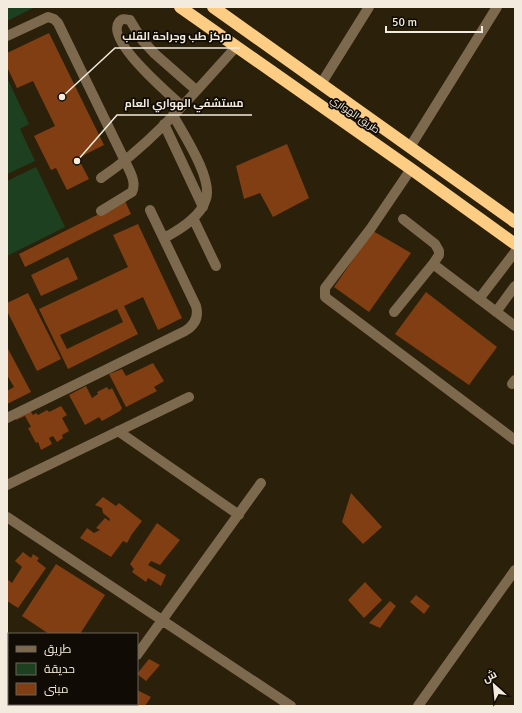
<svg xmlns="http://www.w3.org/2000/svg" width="522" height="713" font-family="Signika,Cairo,sans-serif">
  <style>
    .green { fill: #1d4120 }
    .building { fill: #803e12; fill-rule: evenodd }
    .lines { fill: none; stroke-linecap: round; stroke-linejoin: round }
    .minor { stroke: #7d694d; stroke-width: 10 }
    .highway { stroke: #fecd84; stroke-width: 12 }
    .labels { text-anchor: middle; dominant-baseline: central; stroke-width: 3.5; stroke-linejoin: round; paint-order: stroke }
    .street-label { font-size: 10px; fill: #f2ebde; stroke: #100b04 }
    .leader { fill: none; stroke: #f2ebde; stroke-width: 1.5 }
    .callout-dot { fill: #f2ebde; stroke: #100b04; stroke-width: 1.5 }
    .callout-label { font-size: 11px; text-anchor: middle; font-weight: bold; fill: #f2ebde; stroke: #100b04; stroke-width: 3.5; stroke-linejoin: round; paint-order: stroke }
  </style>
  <rect width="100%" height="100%" fill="#2b200a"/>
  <path class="green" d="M7,7H35L7,21Z
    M7,78L29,124L20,129L35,161L7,174Z
    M36,167L65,227L7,256V181Z"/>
  <path class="building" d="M49,33L104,145L78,158L89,179L67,190L56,168L51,170L34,136L55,126L33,81L17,88L7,67V53Z
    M287,144L309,198L273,217L260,193L244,199L236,166Z
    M125,201L131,214L25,267L19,254Z
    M138,224L182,318L158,330L143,297L124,306L138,334L68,369L39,309L128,267L113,235ZM117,309L123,322L67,349L60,335Z
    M373,231L411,253L369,312L334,287Z
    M68,257L78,279L41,296L31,275Z
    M426,292L497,347L469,385L395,334Z
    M28,293L61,359L37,371L7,311V303Z
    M7,347L31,392L7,404V391L14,387L7,375Z
    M153,363L164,381L154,387L157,391L126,407L109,374L122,369L126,376Z
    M86,386L92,398L98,394L97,392L107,387L109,390L112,388L122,408L120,411L102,421L99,417L85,425L69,395Z
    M61,406L67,415L62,418L69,431L62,435L63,438L57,442L53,436L49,438L52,444L41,450L38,442L36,443L28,428L31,427L25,416L16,420L15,417L30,410L33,415L36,413L38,415L47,410L49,412Z
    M351,493L382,527L363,544L342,522Z
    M103,497L116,506L119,503L142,521L132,534L127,543L123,541L111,557L80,538L87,528L94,533L100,530L96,528L105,518L109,521L110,519L103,513L102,508L95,505Z
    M157,523L180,540L160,565L151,561L148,565L166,575L161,586L148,578L146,582L132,572L134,569L130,564Z
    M23,552L31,558L33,554L39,558L37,561L46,568L18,608L7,601V579L12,583L22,567L15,561Z
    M56,564L105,595L80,634H49L22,616Z
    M365,582L382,600L364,618L348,600Z
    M416,595L430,606L424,614L410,602Z
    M390,601L396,606L380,628L369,623Z
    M149,659L160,665L146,681L137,674Z
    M137,690L151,697L145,706H120L121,704H137Z"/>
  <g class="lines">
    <path class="minor" d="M7,36L48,17L54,19L58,23L125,161C129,170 137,182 132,192L101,211
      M321,84L369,7
      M182,106C170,95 105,40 119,22C122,18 125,19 130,20L142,40L155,54L196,90
      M164,124L203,207
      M410,147L497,7
      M411,169L371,228L325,288V297L515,440
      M101,178C153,143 194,93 236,47
      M193,218L216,266
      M164,238C179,230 201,217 206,199C213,178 183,134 173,115
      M433,264L515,326
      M479,299L515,252
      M394,312L433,264L439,255V251L435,244L403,219
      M496,312L515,286
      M512,384L515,380
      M7,418L185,331C195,325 199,317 196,306L150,210
      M118,431L239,515
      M7,485L189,397
      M7,517L291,706
      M137,655L261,483
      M7,696L9,698
      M18,704L21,706
      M100,706L102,704
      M418,706L515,570"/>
    <path class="highway" d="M180,7L411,169L515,244
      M213,7L515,222"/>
  </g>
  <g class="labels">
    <g class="street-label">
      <text transform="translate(355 115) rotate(35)">طريق الهواري</text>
    </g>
  </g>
  <path class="leader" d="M62 97L115 48H240M77 161L117 115H252"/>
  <g class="callout-dot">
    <circle cx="62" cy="97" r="4"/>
    <circle cx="77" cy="161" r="4"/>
  </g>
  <g class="callout-label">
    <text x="177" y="40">مركز طب وجراحة القلب</text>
    <text x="184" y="107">مستشفي الهواري العام</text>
  </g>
  <rect width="522" height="713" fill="none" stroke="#f2ebde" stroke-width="16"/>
  <rect x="8" y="633" width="130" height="72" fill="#100b04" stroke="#6a655b"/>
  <rect x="16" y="646" width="20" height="6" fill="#7d694d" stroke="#6a655b"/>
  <text x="44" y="653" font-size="12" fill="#f2ebde">طريق</text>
  <rect x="16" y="663" width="20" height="12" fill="#1d4120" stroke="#6a655b"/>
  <text x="44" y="673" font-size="12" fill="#f2ebde">حديقة</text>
  <rect x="16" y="683" width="20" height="12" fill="#803e12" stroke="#6a655b"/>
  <text x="44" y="693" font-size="12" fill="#f2ebde">مبنى</text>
  <g transform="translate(494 685) rotate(333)" stroke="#100b04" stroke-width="3" paint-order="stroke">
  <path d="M0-3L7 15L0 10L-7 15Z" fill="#f2ebde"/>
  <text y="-6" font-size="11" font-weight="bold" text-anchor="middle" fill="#f2ebde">ش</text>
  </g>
  <path d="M386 26v6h96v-6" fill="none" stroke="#f2ebde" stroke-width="2"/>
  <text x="392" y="26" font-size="12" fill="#f2ebde" stroke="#100b04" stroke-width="3" paint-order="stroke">50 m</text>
</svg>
